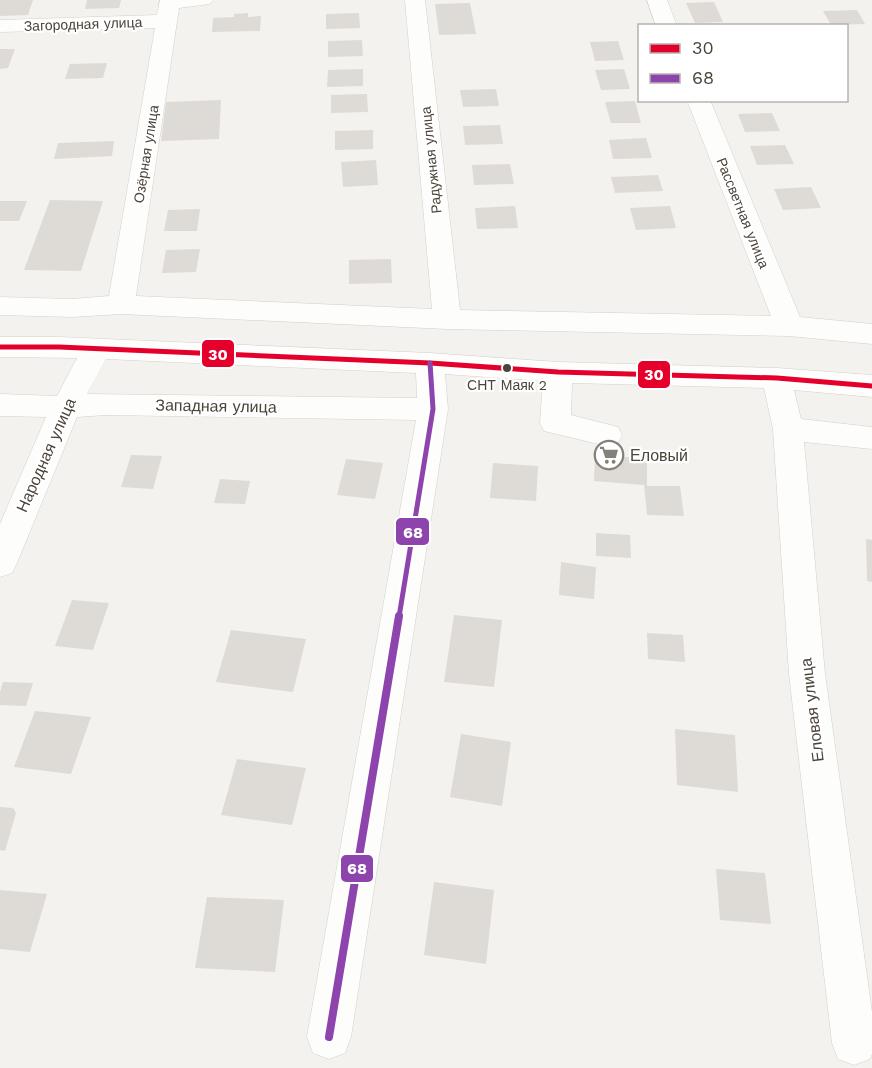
<svg xmlns="http://www.w3.org/2000/svg" width="872" height="1068" font-family="'Work Sans',sans-serif">
  <style>
    .building { fill: #dedbd6 }
    .lines { fill: none; stroke-linecap: round; stroke-linejoin: round }
    .minor-casing { stroke: #d2d0cb; stroke-width: 1 }
    .minor { fill: #fdfdfc; fill-rule: evenodd }
    .bus-1-casing { stroke: #fff; stroke-width: 10 }
    .bus-2-far1-casing { stroke: #fff; stroke-width: 10 }
    .bus-2-casing { stroke: #fff; stroke-width: 12 }
    .bus-1 { stroke: #e4002b; stroke-width: 5 }
    .bus-2-far1 { stroke: #8e44ad; stroke-width: 5 }
    .bus-2 { stroke: #8e44ad; stroke-width: 8 }
    .bus-dot { fill: #4b4439; stroke: #fff; stroke-width: 2 }
    .labels { text-anchor: middle; dominant-baseline: central; stroke-width: 4.5; stroke-linejoin: round; paint-order: stroke }
    .far-street-label { font-size: 14px; fill: #4b4439; stroke: #fff }
    .bus-label { font-size: 14px; fill: #4b4439; stroke: #fff }
    .street-label { font-size: 16px; fill: #4b4439; stroke: #fff }
    .poi-label { font-size: 16px; fill: #4b4439; stroke: #fff; text-anchor: start }
    .line-badge { stroke: #fff; stroke-width: 2 }
    .badge-label { font-size: 16px; text-anchor: middle; font-weight: bold; fill: #fff }
  </style>
  <rect width="100%" height="100%" fill="#f4f2ee"/>
  <path class="building" d="M0,0H33L28,15L0,16Z
    M87,0H121L119,8L85,9Z
    M714,2L723,22L695,23L686,3Z
    M470,3L476,34L439,35L435,4Z
    M857,10L865,24L831,25L823,11Z
    M248,13V17L261,16L260,31L212,32L213,18L234,17V14Z
    M359,13L360,28L326,29V14Z
    M362,40L363,56L328,57V41Z
    M618,41L624,60L595,61L590,42Z
    M0,49H15L8,68L0,69Z
    M107,63L103,78L65,79L70,64Z
    M363,69V86L327,87L328,70Z
    M624,69L630,89L601,90L595,70Z
    M496,89L499,106L463,107L460,90Z
    M367,94L368,112L331,113V95Z
    M221,100L219,139L161,141L166,102Z
    M635,101L641,123H611L605,102Z
    M772,113L780,131L745,132L738,114Z
    M500,125L503,144L465,145L463,126Z
    M373,130V149L335,150V131Z
    M646,138L652,158L613,159L609,140Z
    M114,141L112,156L54,159L58,143Z
    M785,145L794,164L757,165L750,146Z
    M376,160L378,185L343,187L341,162Z
    M510,164L514,184L474,185L472,165Z
    M658,175L663,191L615,193L611,177Z
    M811,187L821,208L783,210L774,189Z
    M50,200L103,201L81,271L24,270Z
    M0,201H27L19,221H0Z
    M515,206L518,228L477,229L475,208Z
    M670,206L676,228L636,230L630,208Z
    M200,209L197,231H164L168,210Z
    M200,249L196,272L162,273L166,250Z
    M391,259L392,283L349,284V260Z
    M595,454L647,459V486H680L684,516L647,515L644,485L594,481Z
    M131,455L162,456L153,489L121,487Z
    M346,459L383,463L375,499L337,495Z
    M493,463L538,466L536,501L490,498Z
    M220,479L250,481L245,504L214,503Z
    M596,533L630,535L631,558L596,556Z
    M866,539L872,540V582L867,581Z
    M561,562L596,567L594,599L559,595Z
    M72,600L109,603L93,650L55,646Z
    M454,615L502,620L494,687L444,682Z
    M231,630L306,639L293,692L216,682Z
    M647,633L683,635L685,662L648,659Z
    M3,682L33,683L26,706L0,705V692Z
    M35,711L91,717L71,774L14,767Z
    M675,729L735,735L738,792L677,785Z
    M461,734L511,742L502,806L450,797Z
    M237,759L306,768L292,825L221,815Z
    M0,807L13,808L16,813L5,851L0,850Z
    M716,869L765,873L771,924L720,920Z
    M434,882L494,890L486,964L424,955Z
    M0,890L47,894L30,952L0,949Z
    M207,897L284,900L275,972L195,968Z"/>
  <g class="lines">
    <g class="minor-casing">
      <path id="minor" d="M160,0H213L210,4L179,8L136,296L432,309L405,0H425L460,310L771,316L687,100H710L800,317L872,324V344L789,336L447,329L121,314L72,317L0,315V297L72,299L109,296L155,28L0,32V20L157,15Z
        M647,0H667L677,26H656Z
        M0,337H59L430,353L558,362L777,368L872,375V397L794,390L801,419L872,427V449L804,442L825,674L872,1012V1054L870,1059L854,1065L838,1059L832,1043L789,674L773,429L764,388L572,383L571,415L618,427L622,435L618,443L607,446L544,431L540,423L543,381L445,374L448,409L351,1037L345,1053L329,1059L313,1053L307,1037L416,420L106,415L77,417L17,563L12,573L0,577V524L46,417L0,416V394L57,396L77,358L0,357ZM106,359L416,373L417,398L87,394Z"/>
    </g>
    <use href="#minor" class="minor"/>
    <g class="bus-1-casing">
      <path id="bus-1" d="M0,347H59L430,363L558,372L777,378L872,386"/>
    </g>
    <g class="bus-2-far1-casing">
      <path id="bus-2-far1" d="M399,617L433,409L430,363"/>
    </g>
    <g class="bus-2-casing">
      <path id="bus-2" d="M329,1037L399,616"/>
    </g>
    <use href="#bus-1" class="bus-1"/>
    <use href="#bus-2-far1" class="bus-2-far1"/>
    <use href="#bus-2" class="bus-2"/>
  </g>
  <defs>
    <g id="supermarket-ring" transform="scale(1.5)"><circle r="9.5" fill="#fff" stroke="#868178" stroke-width="1.5"/><path d="M-6-5.5h2.5l.6 2H6L4.5 2H-2.5L-4.4-4H-6ZM-1.5 3.2a1.3 1.3 0 1 0 .1 0ZM3 3.2a1.3 1.3 0 1 0 .1 0Z" fill="#868178"/></g>
  </defs>
  <g fill-rule="evenodd">
    <use href="#supermarket-ring" x="609" y="455"/>
  </g>
  <circle class="bus-dot" cx="507" cy="368" r="5"/>
  <g class="labels">
    <g class="far-street-label">
      <text transform="translate(83 24) rotate(-2)">Загородная улица</text>
      <text transform="translate(146 154) rotate(-81)">Озёрная улица</text>
      <text transform="translate(431 160) rotate(-96)">Радужная улица</text>
      <text transform="translate(743 213) rotate(68)">Рассветная улица</text>
    </g>
    <g class="bus-label">
      <text x="507" y="385">СНТ Маяк 2</text>
    </g>
    <g class="street-label">
      <text transform="translate(216 406) rotate(1)">Западная улица</text>
      <text transform="translate(46 455) rotate(-66)">Народная улица</text>
      <text transform="translate(812 710) rotate(-97)">Еловая улица</text>
    </g>
    <g class="poi-label">
      <text x="630" y="455">Еловый</text>
    </g>
  </g>
  <g class="line-badge">
    <rect x="201" y="339" width="34" height="29" rx="6" fill="#e4002b"/>
    <rect x="637" y="360" width="34" height="29" rx="6" fill="#e4002b"/>
    <rect x="395" y="517" width="35" height="29" rx="6" fill="#8e44ad"/>
    <rect x="340" y="854" width="34" height="29" rx="6" fill="#8e44ad"/>
  </g>
  <g class="badge-label">
    <text x="218" y="360">30</text>
    <text x="654" y="380">30</text>
    <text x="413" y="538">68</text>
    <text x="357" y="874">68</text>
  </g>
  <rect x="638" y="24" width="210" height="78" fill="#ffffff" stroke="#b7b4b0" stroke-width="1.5"/>
  <rect x="650" y="44" width="30" height="9" fill="#e4002b" stroke="#b7b4b0" stroke-width="1.5"/>
  <text x="692" y="54" font-size="18" fill="#4b4439">30</text>
  <rect x="650" y="74" width="30" height="9" fill="#8e44ad" stroke="#b7b4b0" stroke-width="1.5"/>
  <text x="692" y="84" font-size="18" fill="#4b4439">68</text>
</svg>
